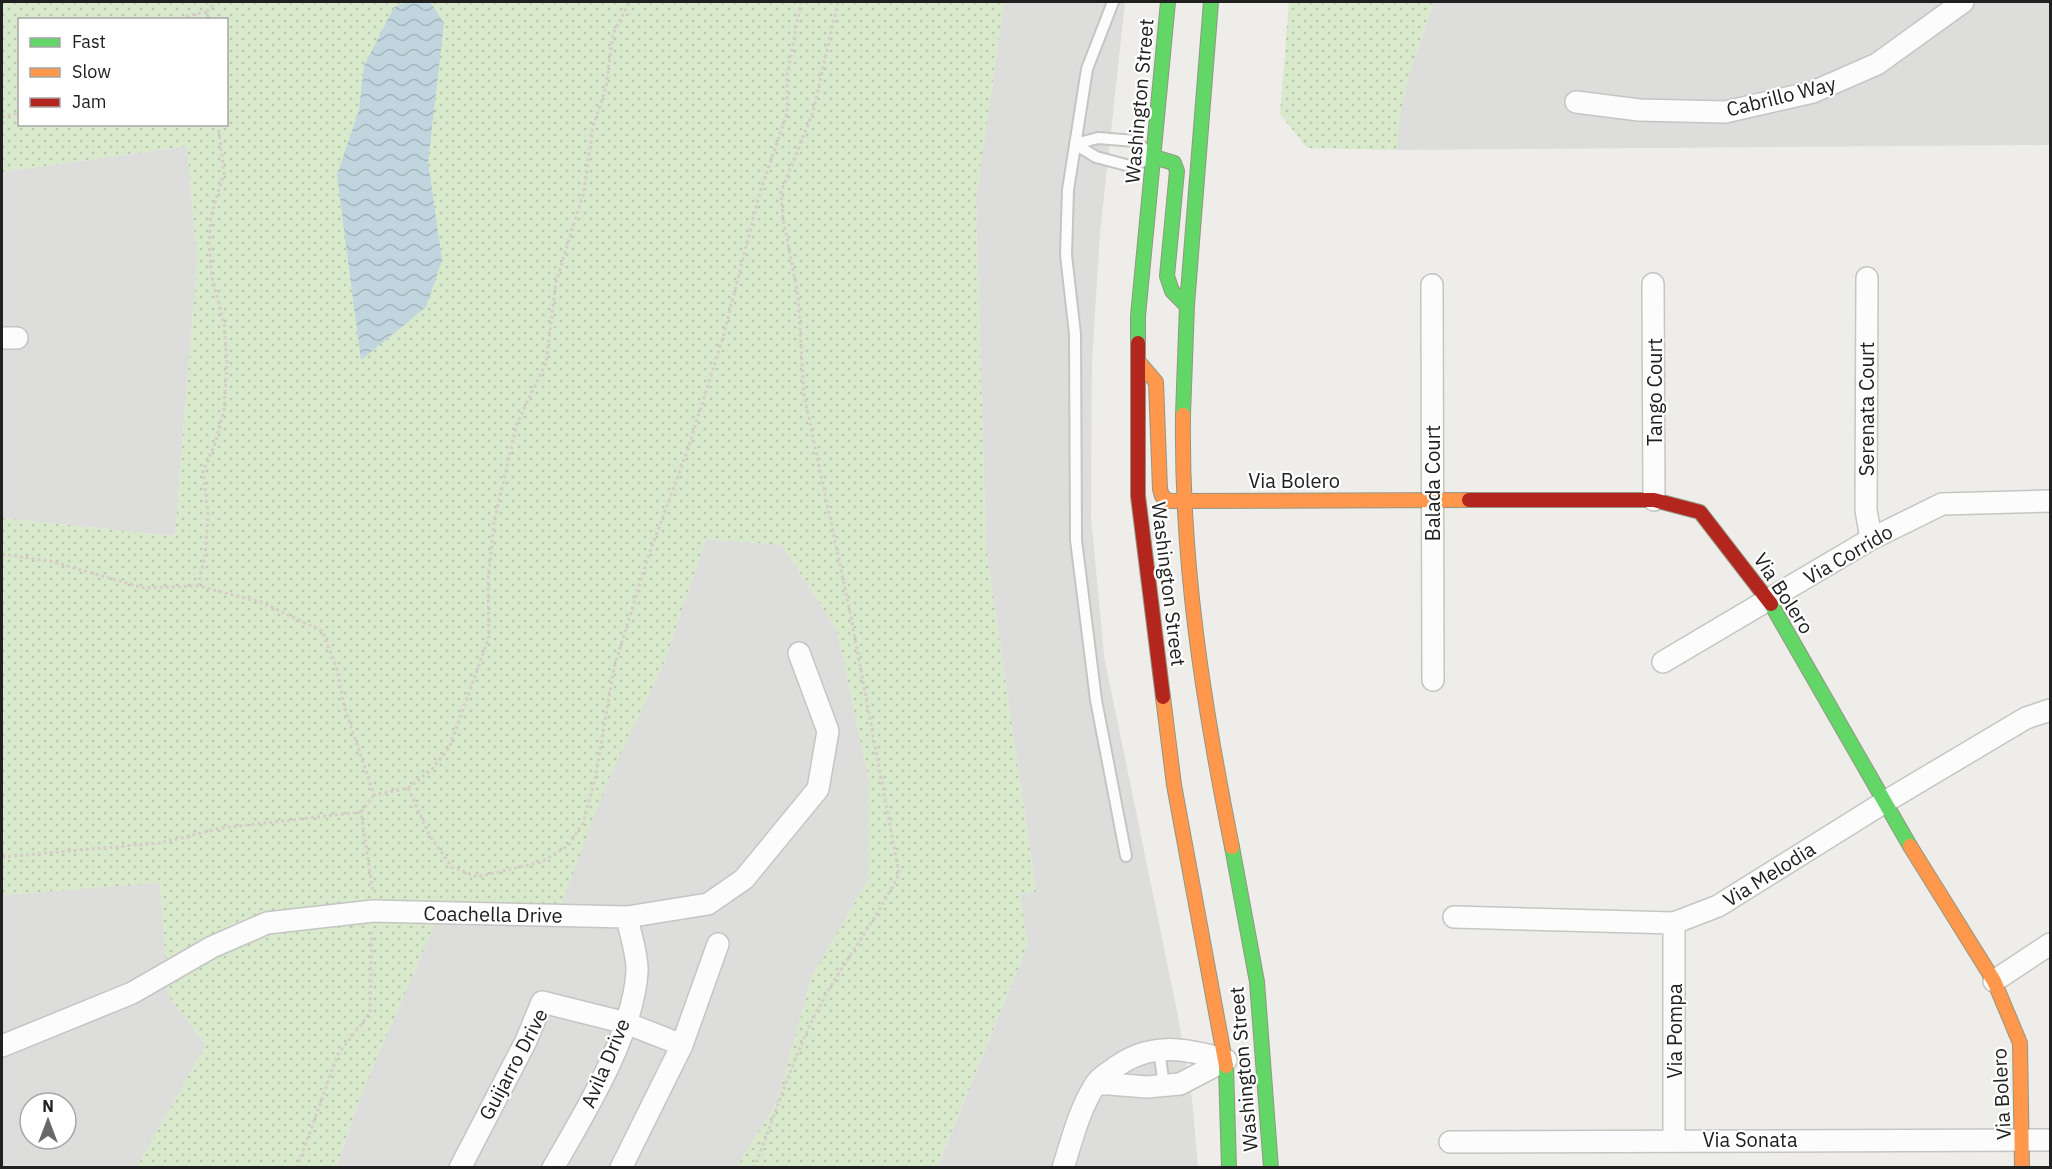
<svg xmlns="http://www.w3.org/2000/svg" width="2052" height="1169" font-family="'IBM Plex Sans',sans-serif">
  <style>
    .residential { fill: #dddddb; fill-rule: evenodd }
    .grass { fill: url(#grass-dots); fill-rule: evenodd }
    .water { fill: url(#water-waves) }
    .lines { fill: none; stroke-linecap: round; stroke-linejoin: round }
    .lane-casing { stroke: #c5c5c4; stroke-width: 14 }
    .street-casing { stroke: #c5c5c4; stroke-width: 24 }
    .fast-casing { stroke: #939783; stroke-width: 16 }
    .slow-casing { stroke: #939783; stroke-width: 16 }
    .jam-casing { stroke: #939783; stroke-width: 16 }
    .path { stroke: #d6ccc9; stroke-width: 3; stroke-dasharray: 3 3; stroke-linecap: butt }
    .lane { stroke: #fcfcfc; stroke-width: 10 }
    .street { stroke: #fcfcfc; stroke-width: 21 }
    .fast { stroke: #63d668; stroke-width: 14 }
    .slow { stroke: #ff974d; stroke-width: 14 }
    .jam { stroke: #b3261e; stroke-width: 14 }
    .labels { text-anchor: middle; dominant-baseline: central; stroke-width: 4.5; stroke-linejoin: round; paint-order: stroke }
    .street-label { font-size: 20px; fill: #202020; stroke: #fff }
  </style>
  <defs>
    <pattern id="grass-dots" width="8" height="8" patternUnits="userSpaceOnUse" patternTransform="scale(1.5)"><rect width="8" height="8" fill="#d9e9cc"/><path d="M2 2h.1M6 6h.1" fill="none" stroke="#bac8af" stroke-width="1.8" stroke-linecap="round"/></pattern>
    <pattern id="water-waves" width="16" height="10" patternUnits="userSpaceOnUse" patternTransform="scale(1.5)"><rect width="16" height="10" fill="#c0d5de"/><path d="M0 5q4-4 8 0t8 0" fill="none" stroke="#a5b7be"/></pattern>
  </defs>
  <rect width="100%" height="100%" fill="#eeedea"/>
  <path class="residential" d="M1004,2H1125L1100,233L1092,362L1091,516L1104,656L1177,1011L1192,1099L1198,1167L937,1168L1028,944L1020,894L1036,891L986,547L976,200Z
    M1434,2H2050V145L1398,150V119L1410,71Z
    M187,146L197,260L175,536L2,518V172Z
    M706,539L782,545L837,630L868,776V880L812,976L777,1102L737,1167L336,1168L361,1095L440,912L609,778L663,665Z
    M160,882L168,994L206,1045L137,1167L2,1168V895ZM30,1103H66V1139H30Z"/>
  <path class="grass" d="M2,2H1004L976,200L986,547L1036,892L1020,894L1028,944L937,1167H737L777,1102L812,976L868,880V776L837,630L782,545L706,539L663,665L609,778L557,916L440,912L361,1095L336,1167H137L206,1045L168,995L160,883L2,895V518L175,536L197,260L187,146L2,172ZM20,20H226V124H20Z
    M1289,2H1434C1417,50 1398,97 1398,150L1307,148L1280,114Z"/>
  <path class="water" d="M408,2H430L444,23L428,162L442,260L426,307L361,360L337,175L359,110L364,66L394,7Z"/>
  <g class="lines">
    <g class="lane-casing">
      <path id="lane" d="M1113,2L1087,69L1068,190L1066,255L1075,334L1076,540L1096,700L1126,856
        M1098,138L1135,141L1154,157L1130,166L1096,157L1075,144Z
        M1159,1051L1164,1085"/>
    </g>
    <g class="street-casing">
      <path id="street" d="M1576,102L1639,110L1725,112L1813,92L1877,64L1963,2
        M1867,278L1866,510L1871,539
        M1653,284L1654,500
        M1432,285L1433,680
        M2,338H17
        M1663,662L1871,539L1942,504L2050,501
        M1454,917L1674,923L1718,906L1883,803L2026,718L2050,710
        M1674,923V1139
        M1994,981L2050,944
        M682,1045L718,944
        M2,1046L132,993L212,947L267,923L373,911L627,917L708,904L744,879L818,789L828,731L799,653
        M1096,1083L1147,1087L1180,1084L1226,1060
        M1450,1142L2050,1140
        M460,1168L526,1041L542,1002L626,1023L682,1045L621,1168
        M553,1168C584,1114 633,1035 637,972C638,955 630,934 627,917
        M1063,1168C1072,1140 1079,1110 1095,1085C1098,1079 1106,1074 1112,1070C1148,1041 1185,1048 1226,1060"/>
    </g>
    <g class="fast-casing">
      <path id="fast" d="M1154,157L1174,163L1177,171L1167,276L1172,291L1187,306
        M1138,343V316L1168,2
        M1183,415L1187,305L1211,2
        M1771,604L1910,846
        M1232,847L1257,982L1271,1168
        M1226,1066L1229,1168"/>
    </g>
    <g class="slow-casing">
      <path id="slow" d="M1138,361L1156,382L1160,489L1162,496L1169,501L1469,500
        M1183,415C1181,563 1203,702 1232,847
        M1163,697L1174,785L1226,1066
        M1910,846L1994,981L2020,1043L2022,1168"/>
    </g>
    <g class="jam-casing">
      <path id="jam" d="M1138,343V496L1163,697
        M1469,500H1654L1700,512L1771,604"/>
    </g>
    <path class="path" d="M207,12L215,2
      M182,20L185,16L207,12L209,20
      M2,117L20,113
      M2,554L50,561L144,588L198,586L261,602L322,631L337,669L344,706L374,795L408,788L430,836L452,867L477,877L541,862L568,846L583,823L595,779L614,668L649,554L687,452L723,337L760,192L787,114V76L801,2
      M198,586L205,556L208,513L203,471L215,444L224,410L227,363L224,324L212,277L209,245L211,215L224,173L218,124
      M408,788L432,769L449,748L489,637L488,581L494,522L517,423L546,363L556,282L584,191L593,126L606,88L613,34L629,2
      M361,812L374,795
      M2,857L160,843L221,828L361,812L373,893
      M297,1168L338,1054L370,1013L372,929
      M754,1168C773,1121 788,1073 809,1027C834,973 873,927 899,874L850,612L804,395L798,295L783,218L781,192L813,112L838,2"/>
    <use href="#lane" class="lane"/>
    <use href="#street" class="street"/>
    <use href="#fast" class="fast"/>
    <use href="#slow" class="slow"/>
    <use href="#jam" class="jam"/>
  </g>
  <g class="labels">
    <g class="street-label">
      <text transform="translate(1781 96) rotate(-14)">Cabrillo Way</text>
      <text transform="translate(1139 101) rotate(-85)">Washington Street</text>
      <text transform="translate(1654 392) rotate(-90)">Tango Court</text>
      <text transform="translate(1866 409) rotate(-90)">Serenata Court</text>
      <text x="1294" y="480">Via Bolero</text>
      <text transform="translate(1432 483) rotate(-90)">Balada Court</text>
      <text transform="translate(1848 554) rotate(-30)">Via Corrido</text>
      <text transform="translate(1169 584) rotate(83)">Washington Street</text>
      <text transform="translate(1784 593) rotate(57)">Via Bolero</text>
      <text transform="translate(1769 874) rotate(-32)">Via Melodia</text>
      <text transform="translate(493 914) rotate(1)">Coachella Drive</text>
      <text transform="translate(1674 1031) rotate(-90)">Via Pompa</text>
      <text transform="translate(605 1063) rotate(-67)">Avila Drive</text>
      <text transform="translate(513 1064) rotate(-62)">Guijarro Drive</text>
      <text transform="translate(1243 1069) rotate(-95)">Washington Street</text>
      <text transform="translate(2001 1094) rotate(-93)">Via Bolero</text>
      <text x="1750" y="1139">Via Sonata</text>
    </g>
  </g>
  <rect width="2052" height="1169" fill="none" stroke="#202020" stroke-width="6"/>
  <rect x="18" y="18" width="210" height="108" fill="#ffffff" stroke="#a6a6a6" stroke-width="1.5"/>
  <rect x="30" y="38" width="30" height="9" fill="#63d668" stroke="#a6a6a6" stroke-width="1.5"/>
  <text x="72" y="48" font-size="18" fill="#202020">Fast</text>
  <rect x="30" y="68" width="30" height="9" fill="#ff974d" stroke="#a6a6a6" stroke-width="1.5"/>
  <text x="72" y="78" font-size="18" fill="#202020">Slow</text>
  <rect x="30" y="98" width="30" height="9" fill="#b3261e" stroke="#a6a6a6" stroke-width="1.5"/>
  <text x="72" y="108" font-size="18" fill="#202020">Jam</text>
  <g transform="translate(48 1121)"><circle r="28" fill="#ffffff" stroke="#a6a6a6" stroke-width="1.5"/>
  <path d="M0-4.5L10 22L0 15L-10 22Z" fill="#686867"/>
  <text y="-9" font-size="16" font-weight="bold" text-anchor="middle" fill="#202020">N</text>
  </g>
</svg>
